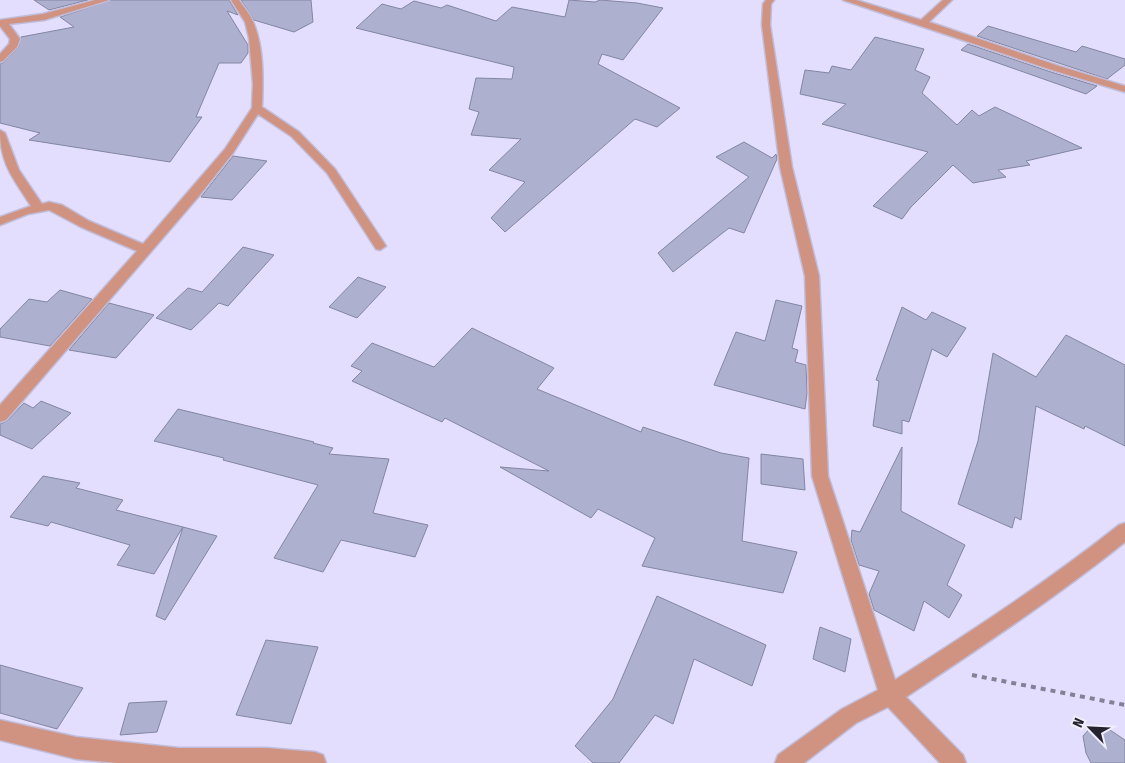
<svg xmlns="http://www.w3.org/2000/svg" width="1125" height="763" font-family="'Fira Sans Condensed',sans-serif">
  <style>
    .building { fill: #adb0ce; stroke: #8386a2 }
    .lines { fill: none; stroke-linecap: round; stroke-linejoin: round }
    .minor-casing { stroke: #c1bcd9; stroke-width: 3 }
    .path { stroke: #848096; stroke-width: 4; stroke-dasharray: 5 5; stroke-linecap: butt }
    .minor { fill: #d09382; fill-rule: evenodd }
  </style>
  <rect width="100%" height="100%" fill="#e3defe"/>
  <path class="building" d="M34,0H88L49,10Z
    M111,0H229L238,15L227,11L248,45V53L241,63H219L196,117H202L170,162L29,140L40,133L0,123V64L4,62L18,48L21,37L74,27L60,17Z
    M241,0H311L313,22L294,32L254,20Z
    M569,0L595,2L600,0L637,3L663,8L623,60L602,54L598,64L680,108L657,127L635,119L505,232L491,218L525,182L489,170L521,139L471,135L479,112L469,109L476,78L512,79L514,67L356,28L382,4L401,9L414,1L441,8L447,5L496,21L512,7L565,17Z
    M988,26L1076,52L1082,46L1125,59V65L1107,79L977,36Z
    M875,37L924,49L915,70L930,77L922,93L957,125L972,110L979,116L995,107L1082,148L1026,161L1030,165L998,170L1006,177L973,183L953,165L911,207L902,219L873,206L928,152L822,124L846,104L800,94L805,70L829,73L832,66L851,70Z
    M968,44L1051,72L1097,86L1086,94L961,50Z
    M744,142L772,158L776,154L777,159L744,233L729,228L673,272L658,253L749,177L716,157Z
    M233,156L267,161L232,200L201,197Z
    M243,247L274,255L228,306L219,303L191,330L156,318L188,288L202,292Z
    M358,277L386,287L357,318L329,307Z
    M60,290L92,299L50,346L0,337V329L29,299L47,302Z
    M776,300L802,306L792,348L798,350L795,362L806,365L807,393L805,409L714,385L736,332L765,341Z
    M109,303L154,315L116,358L69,350Z
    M902,307L926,320L932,312L966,328L947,357L932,349L909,422L902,420V434L873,426L879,381L876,380Z
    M472,328L554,368L537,389L641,432L643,427L721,453L749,458L742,541L797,552L783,593L642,566L655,538L598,509L591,518L500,467L549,471L445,418L442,422L352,381L362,371L351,366L372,343L434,367Z
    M1066,335L1125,365V446L1085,426L1084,429L1036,406L1021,520L1015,517L1012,528L958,504L978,441L993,353L1036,377Z
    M41,401L71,413L32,449L0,435V424L7,421L24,403L33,408Z
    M178,409L314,442L313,443L333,448L329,454L389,459L373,513L428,525L415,557L341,540L323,572L274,558L318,485L223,460L224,458L154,441Z
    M902,447L901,511L965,545L947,585L962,595L949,618L924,601L914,631L874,610L869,594L879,571L859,565L851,540L852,530L860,532Z
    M761,454L803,459L805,490L761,484Z
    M43,476L80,483L76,488L123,500L116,510L183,527L154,574L117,565L130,545L51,522L48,526L10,517Z
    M183,527L217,536L165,620L156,616Z
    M657,596L766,645L752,686L694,659L673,724L655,715L619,763H593L575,746L613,699Z
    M820,627L851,639L845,672L813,659Z
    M266,640L318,647L291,724L236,715Z
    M0,665L83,688L57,729L0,713Z
    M167,701L157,732L120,735L129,703Z
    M1099,726L1107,728L1125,740V763H1091L1086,753L1083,736L1091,727Z"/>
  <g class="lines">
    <g class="minor-casing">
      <path id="minor" d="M95,0H109L44,20L9,24L20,39L17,47L3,61L0,62V54L9,44L10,39L0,26V20L43,14Z
        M231,0H239C244,8 251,15 254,24C264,49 263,80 262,107L299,132L335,169L386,246L380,250L376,249L327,173L291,136L258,114L233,153L199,196L6,420L0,422V405L137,251L81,227L49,210L28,214L0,225V217L31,206C13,178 0,164 0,130L5,133L19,170L42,204L49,202L62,205L89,221L143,244L225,149L252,108L253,84L249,38L245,22Z
        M766,0H774L771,4L770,25L792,167L819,276L828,476L895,680C972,631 1047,582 1119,525L1125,523V542C1055,598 981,647 906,697L963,755L966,763H940L888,707L856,723L804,763H775L778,755L842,709L878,690L812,476L805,276L780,167L762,25L763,4Z
        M843,0H856L921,20L943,0H952L929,22L1059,66L1125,86V92L1052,70Z
        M0,720L76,737L179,748H266L315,752L323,755L326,763H117L76,759L0,740Z"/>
    </g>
    <path class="path" d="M972,675L1125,705"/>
    <use href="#minor" class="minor"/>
  </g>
  <g transform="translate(1090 728) rotate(294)" stroke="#f0eefb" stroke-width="4" paint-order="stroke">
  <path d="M0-4L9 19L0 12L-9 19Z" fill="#25232f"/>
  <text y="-8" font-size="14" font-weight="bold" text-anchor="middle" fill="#25232f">N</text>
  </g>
</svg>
